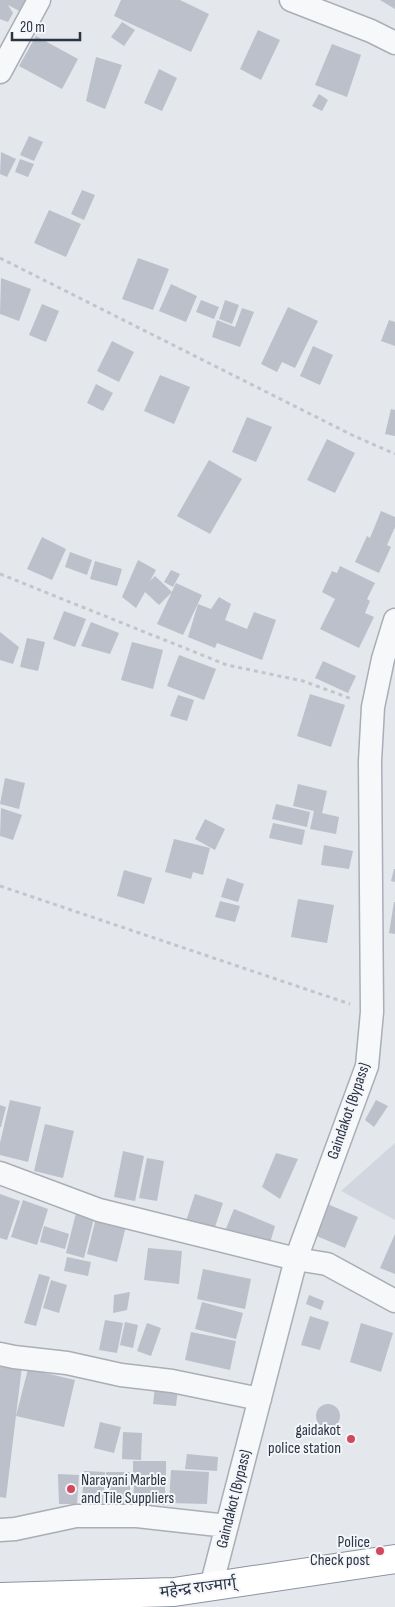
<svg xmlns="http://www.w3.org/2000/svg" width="395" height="1607" font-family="'Sofia Sans Condensed','Noto Sans Devanagari',sans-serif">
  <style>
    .built { fill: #d2d6de }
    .building { fill: #bbc0ca }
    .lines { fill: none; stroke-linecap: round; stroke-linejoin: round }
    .minor-casing { stroke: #a9aeb7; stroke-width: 25 }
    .highway-casing { stroke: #8b94a3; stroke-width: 30 }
    .path { stroke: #c2c5cb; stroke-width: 3; stroke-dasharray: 4 4; stroke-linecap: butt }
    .minor { stroke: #f7f8fa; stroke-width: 22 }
    .highway { stroke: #fff; stroke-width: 28 }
    .poi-dot { fill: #d1495b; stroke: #f4f6f9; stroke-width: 2 }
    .labels { text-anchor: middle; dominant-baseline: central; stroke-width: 4; stroke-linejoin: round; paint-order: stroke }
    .street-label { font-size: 16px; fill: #2b3445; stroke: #f4f6f9 }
    .poi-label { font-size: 16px; fill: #2b3445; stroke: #f4f6f9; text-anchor: end }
  </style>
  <rect width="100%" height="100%" fill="#e4e7ec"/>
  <path class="built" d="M395,1143V1220L341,1191Z"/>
  <path class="building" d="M0,0H26L23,13L8,5L13,13L8,22L0,19Z
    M121,0H180L209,14L191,52L114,16Z
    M380,0H395V9Z
    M122,22L135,30L124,46L111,37Z
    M258,30L280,40L261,80L240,69Z
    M36,36L78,59L62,89L19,66Z
    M332,44L361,55L347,97L315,85Z
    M96,57L122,65L105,109L86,101Z
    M159,69L177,78L162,111L144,103Z
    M319,94L328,100L322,111L312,106Z
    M29,136L43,142L34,161L20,155Z
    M1,152L16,159L7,177L0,174Z
    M20,159L34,164L28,177L15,172Z
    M82,190L95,195L84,220L71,214Z
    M49,210L81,224L66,257L34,243Z
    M138,258L169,269L153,310L122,299Z
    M1,278L31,289L19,321L0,314Z
    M171,284L197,296L186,322L159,311Z
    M201,300L219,307L214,319L196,312Z
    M225,300L239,305L232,324L219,319Z
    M42,304L59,311L46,342L29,335Z
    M288,307L318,321L295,368L282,362L277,372L261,364Z
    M242,308L254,312L240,347L212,337L217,320L235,327Z
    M389,320L395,322V346L381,341Z
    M112,341L134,352L119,382L97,371Z
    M313,346L333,355L320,385L300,376Z
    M160,375L190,387L174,424L144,411Z
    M96,384L113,393L103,411L87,403Z
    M391,409L395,410V436L385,434Z
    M247,417L272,427L256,462L232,452Z
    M327,439L355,453L335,493L307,480Z
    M209,460L242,479L210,534L177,516Z
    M381,511L395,517V527L387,545L391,547L379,573L355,562L367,536L370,538Z
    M42,537L66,549L52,580L27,569Z
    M70,552L92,560L87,575L65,567Z
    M138,560L156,570L150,581L155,576L172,592L159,605L145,592L136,608L122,597Z
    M95,561L122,569L117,586L90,579Z
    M340,566L375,583L367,599L370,601L365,613L374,617L359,648L320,629L335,599L322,592L332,571L337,573Z
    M171,570L180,574L173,587L164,582Z
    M176,583L202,595L183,635L157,624Z
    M219,597L231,604L225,620L247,629L254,612L276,620L262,660L217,643L215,648L188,637L198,604L211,609Z
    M64,611L86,619L75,647L53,639Z
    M91,622L119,633L110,654L81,646Z
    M0,632L19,647L13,664L0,660Z
    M27,638L45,642L38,671L20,667Z
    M132,642L163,650L153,689L121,680Z
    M179,655L216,669L204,700L167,686Z
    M323,661L356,676L348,693L315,678Z
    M310,694L345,705L331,747L297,736Z
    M178,695L194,700L187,721L170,716Z
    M5,778L25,783L19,809L0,804Z
    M298,784L327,791L322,813L339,817L336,834L310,829L314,811L293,806Z
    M276,804L310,812L307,827L272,819Z
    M1,808L22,815L13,840L0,836Z
    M205,819L225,829L215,850L195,839Z
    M273,823L305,830L302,845L269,838Z
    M174,839L210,848L203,875L193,872L191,879L165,872Z
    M324,845L353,851L349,869L321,865Z
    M394,869H395V882L391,881Z
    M124,870L152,878L144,904L117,896Z
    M227,878L244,884L238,902L221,897Z
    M298,899L334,905L327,943L291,937Z
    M220,901L240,906L235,922L215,917Z
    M394,902H395V934L389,933Z
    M10,1100L41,1107L28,1162L0,1155V1143Z
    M376,1100L388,1106L374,1127L365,1120Z
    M0,1105L6,1107L1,1127H0Z
    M45,1124L74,1131L63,1178L34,1171Z
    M123,1151L144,1156L135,1201L114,1197Z
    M276,1153L298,1159L280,1199L262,1187Z
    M147,1158L164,1161L157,1201L139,1198Z
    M0,1194L20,1201L7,1240L0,1238Z
    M195,1194L223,1203L214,1230L186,1221Z
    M23,1200L48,1209L37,1245L11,1237Z
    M325,1203L358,1217L345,1248L312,1234Z
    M234,1209L275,1226L270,1243L225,1231Z
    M76,1213L94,1218L84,1258L66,1253Z
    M96,1218L126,1226L117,1262L87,1254Z
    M44,1226L69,1234L65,1249L40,1242Z
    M395,1234V1274L380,1268Z
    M148,1248L182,1251L179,1284L144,1280Z
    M67,1257L91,1262L88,1276L64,1271Z
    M203,1269L251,1279L245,1309L197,1299Z
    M39,1274L50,1277L36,1326L24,1323Z
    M51,1280L67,1285L59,1313L43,1308Z
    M130,1292L127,1310L113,1313L114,1295Z
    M309,1295L324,1301L321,1310L306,1304Z
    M202,1302L243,1313L236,1339L195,1329Z
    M310,1316L329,1322L320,1350L301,1345Z
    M105,1320L123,1323L117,1353L99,1350Z
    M125,1322L138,1325L133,1348L120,1345Z
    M147,1323L161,1328L151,1356L137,1351Z
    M361,1323L393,1333L381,1372L350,1362Z
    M191,1332L236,1341L230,1370L185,1360Z
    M0,1363L22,1366L6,1498L0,1497Z
    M28,1369L75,1380L64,1427L16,1416Z
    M155,1386L178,1389L176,1406L153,1404Z
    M316 1416a12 12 0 1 1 24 0a12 12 0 1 1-24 0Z
    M100,1422L121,1427L114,1453L94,1448Z
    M123,1432L142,1433L141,1460L122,1459Z
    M187,1454L218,1457L217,1471L185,1469Z
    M133,1461H166V1479H133Z
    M171,1470L209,1472L207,1504L169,1503Z
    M84,1471L105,1472L103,1503L82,1502Z
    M106,1472H130V1505L106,1504Z
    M58,1474L79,1475L77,1504H59Z
    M134,1481L165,1482V1505L133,1504Z"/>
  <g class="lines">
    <g class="minor-casing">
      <path id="minor" d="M291,0L371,31L395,43
        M0,72L39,0
        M0,1173L99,1210L296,1259L327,1264L395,1301
        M0,1354L14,1357L67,1363L121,1375L172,1381L260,1399
        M0,1530L15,1529L76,1516H137L227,1526
        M211,1587L296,1259L367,1066L372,1012L370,761L373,707L383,659L395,620"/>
    </g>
    <g class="highway-casing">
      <path id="highway" d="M0,1597L174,1592L395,1559"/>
    </g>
    <path class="path" d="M0,258L352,435L395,454
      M0,574L227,665L303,681L352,699
      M0,886L350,1004"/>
    <use href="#minor" class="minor"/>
    <use href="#highway" class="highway"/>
  </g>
  <g class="poi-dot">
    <circle cx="351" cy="1439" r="5"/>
    <circle cx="71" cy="1489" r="5"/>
    <circle cx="380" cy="1551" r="5"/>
  </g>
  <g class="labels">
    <g class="street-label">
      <text transform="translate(349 1111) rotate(-71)">Gaindakot (Bypass)</text>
      <text transform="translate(234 1499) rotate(-76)">Gaindakot (Bypass)</text>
      <text transform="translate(198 1588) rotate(-7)">महेन्द्र राज्मार्ग्</text>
    </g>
    <g class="poi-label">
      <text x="341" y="1430">gaidakot<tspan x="341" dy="18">police station</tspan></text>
      <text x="81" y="1480" text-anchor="start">Narayani Marble<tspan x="81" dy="18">and Tile Suppliers</tspan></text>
      <text x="370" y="1542">Police<tspan x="370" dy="18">Check post</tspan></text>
    </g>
  </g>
  <path d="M12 32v8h68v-8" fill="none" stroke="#2b3445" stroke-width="2.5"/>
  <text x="20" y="32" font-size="15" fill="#2b3445" stroke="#f4f6f9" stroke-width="4" paint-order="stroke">20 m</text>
</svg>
